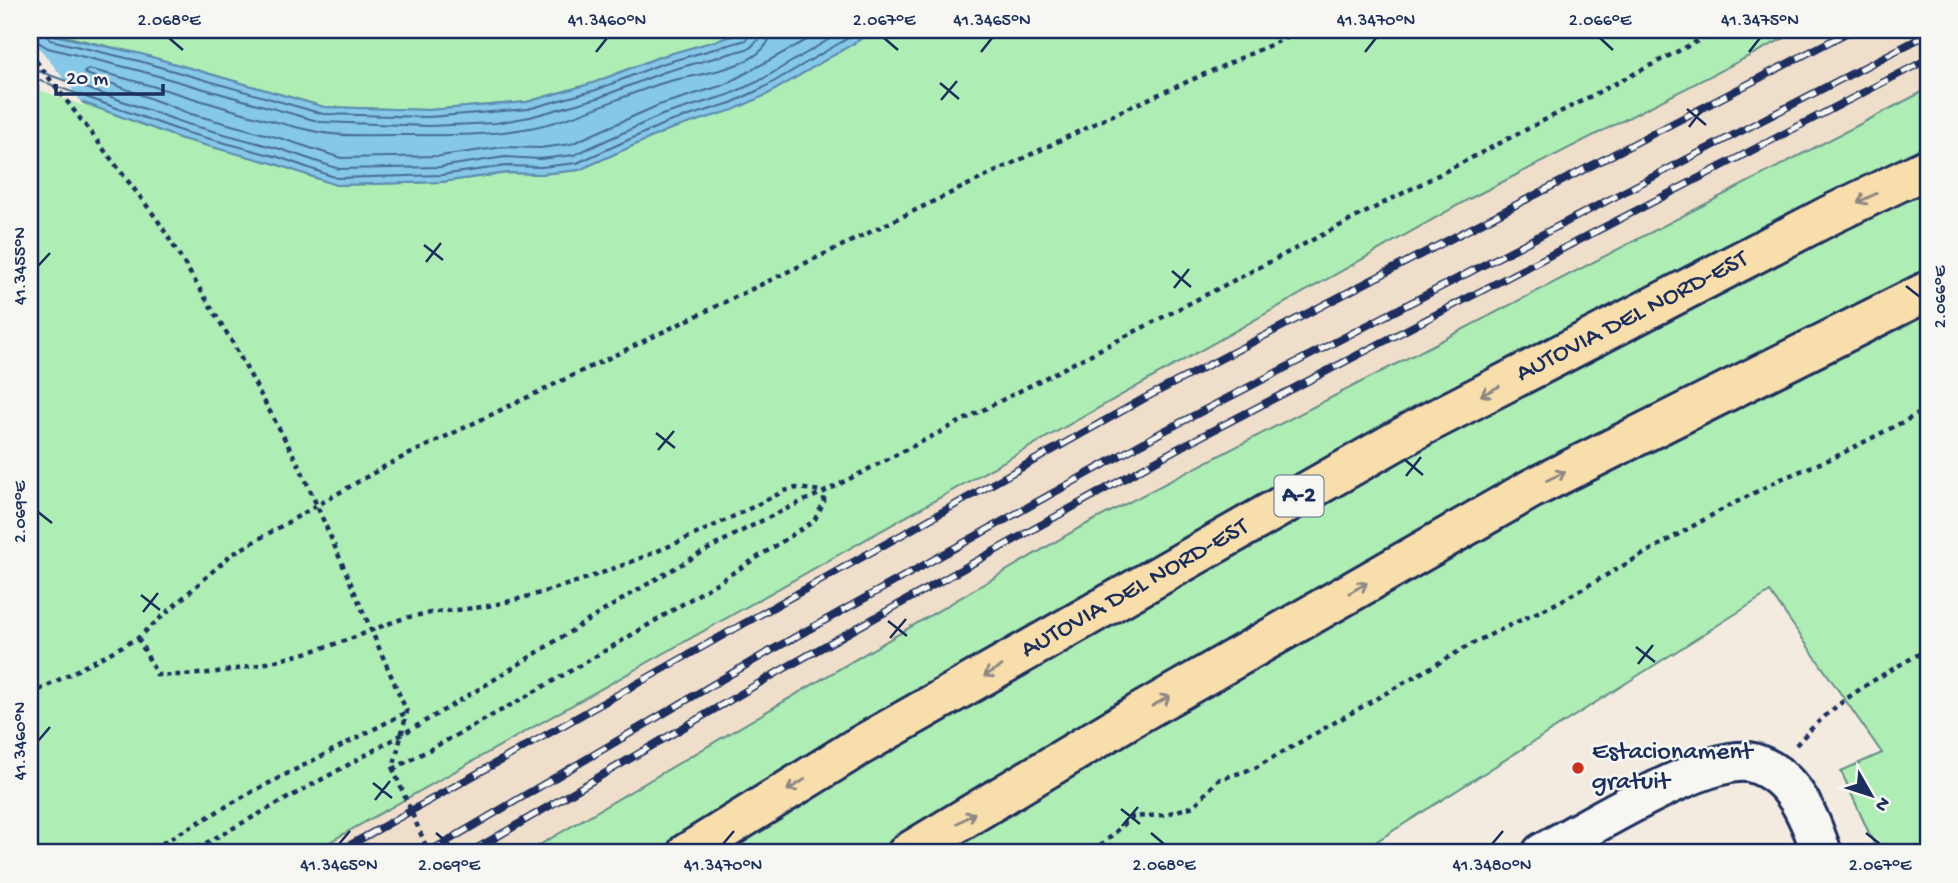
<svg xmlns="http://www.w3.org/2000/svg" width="1958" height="883" font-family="'Gochi Hand',sans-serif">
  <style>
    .built { fill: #efdeca }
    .green { fill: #aeedb4; stroke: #648e89; stroke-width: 2 }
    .water { fill: #86c8e7; stroke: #5b8bb0; stroke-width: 2 }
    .pier { fill: #f3ebe0 }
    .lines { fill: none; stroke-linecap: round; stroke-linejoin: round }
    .shore { stroke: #466c95; stroke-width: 2 }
    .minor-casing { stroke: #1b2f5e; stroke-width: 44 }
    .highway-casing { stroke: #1b2f5e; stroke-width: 44 }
    .path { stroke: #1b2f5e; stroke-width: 4.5; stroke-dasharray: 5 5; stroke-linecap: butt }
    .minor { stroke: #f6f6f2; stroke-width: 38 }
    .highway { stroke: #f8deab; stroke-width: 38 }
    .rail-casing { stroke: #1b2f5e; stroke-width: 8 }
    .rail { stroke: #f6f6f2; stroke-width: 5; stroke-dasharray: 16; stroke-linecap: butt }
    .path-bridge { stroke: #1b2f5e; stroke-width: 4.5; stroke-dasharray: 5 5; stroke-linecap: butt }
    .oneway { stroke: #8a8684 }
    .ticks { fill: none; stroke: #1b2f5e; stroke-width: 2.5 }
    .poi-dot { fill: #c8321e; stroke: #f6f6f2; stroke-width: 2.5 }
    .labels { text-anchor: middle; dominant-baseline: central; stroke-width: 5; stroke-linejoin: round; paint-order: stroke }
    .shield { fill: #f6f6f2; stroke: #5d6b8a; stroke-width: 2 }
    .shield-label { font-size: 24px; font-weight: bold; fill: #1b2f5e }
    .street-label { font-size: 26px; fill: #1b2f5e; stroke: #f6f6f2 }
    .poi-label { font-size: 26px; fill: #1b2f5e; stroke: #f6f6f2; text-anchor: start }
    .neatline { fill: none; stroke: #1b2f5e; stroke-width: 2.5 }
    .ticks-label { font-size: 18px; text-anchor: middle; fill: #1b2f5e }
  </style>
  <rect width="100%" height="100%" fill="#f3ebe0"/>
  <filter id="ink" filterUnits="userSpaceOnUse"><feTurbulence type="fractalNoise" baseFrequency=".0143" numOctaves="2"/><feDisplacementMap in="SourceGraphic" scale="14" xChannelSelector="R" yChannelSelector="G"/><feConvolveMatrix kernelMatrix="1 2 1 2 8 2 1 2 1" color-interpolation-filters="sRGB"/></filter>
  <g filter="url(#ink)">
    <path class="built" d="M1800,30H1928V89L1079,528L526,853H310L1469,199Z"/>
    <path class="green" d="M38,30H754L659,57L593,83L527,102L429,110L324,107L141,54Z
      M876,30H1800L1469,199L310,853H30V83L182,139L276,164L336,185L441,182L507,173L541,174L579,170L668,130L766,95Z
      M1928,89V853H1878L1841,771L1882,753L1770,592L1358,853H526L1079,528Z"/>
    <path class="water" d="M30,30L141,54L324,107L429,110L527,102L593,83L659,57L754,30H876L766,95L733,110L668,130L579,170L541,174L507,173L441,182L336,185L276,164L182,139L30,83Z"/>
    <path class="pier" d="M30,36L71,88L84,106L42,91L30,75Z"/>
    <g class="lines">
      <path class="shore" d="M35,30L38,42L48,48L137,70L321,122L429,126L496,123L530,117L598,98L664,72L750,48L758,40L761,30
        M44,30L50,40L139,61L323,114L429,117L528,109L596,90L661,64L746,40L752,30
        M771,30C770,67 699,74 670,81C623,94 579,119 530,128C484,137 438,135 392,135C368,135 343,137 318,132C241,116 166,87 88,69L84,73L191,114L283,139L341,158L440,156L503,147L540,148L571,144L659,105L724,85L825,30
        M30,68L187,124L280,149L339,169L440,167L505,157L540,159L574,155L662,115L728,95L759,81L845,30
        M30,77L184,132L278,157L337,178L441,175L506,166L541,167L577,163L666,123L731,103L763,88L862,30"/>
      <g class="minor-casing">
        <path id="minor" d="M1542,853C1584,831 1710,751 1753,763C1794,775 1809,817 1822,853"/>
      </g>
      <g class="highway-casing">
        <g id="highway">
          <path id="s1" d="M687,853L856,748L1424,425L1830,215L1928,168"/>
          <path d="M907,853L1136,715L1531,489L1928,291"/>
        </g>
      </g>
      <path class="path" d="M138,638L157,675C221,677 283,661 344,641C368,633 394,619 419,615C443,610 468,610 493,605C596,582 691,539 784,491L796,488L823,491
        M30,695L138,638L231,555L389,464L1119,112L1304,30
        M1796,745C1837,699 1875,679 1928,649
        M393,769C538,693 677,610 814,521L824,502V492
        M145,853L248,794L407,712
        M188,853C285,799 384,747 479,689C592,619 702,544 824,492L1719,30
        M1093,853L1132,817L1163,815L1194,806L1218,780L1255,768L1477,641L1559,602L1723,509L1781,479L1835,457L1928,409"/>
      <use href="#minor" class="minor"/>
      <use href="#highway" class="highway"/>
      <g class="rail-casing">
        <path id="rail" d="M336,853L1145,398L1852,30
          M427,853L763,655L1164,431L1928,34
          M469,853L778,672L1175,450L1928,59"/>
      </g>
      <use href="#rail" class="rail"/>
      <path class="path-bridge" d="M30,53L157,219L231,340L300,467L407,712L393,769L429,853"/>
    </g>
    <defs><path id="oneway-shaft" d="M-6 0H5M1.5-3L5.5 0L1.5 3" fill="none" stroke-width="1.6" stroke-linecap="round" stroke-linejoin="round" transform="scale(1.75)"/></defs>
    <g class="oneway">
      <use href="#oneway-shaft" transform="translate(1867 198) rotate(154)"/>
      <use href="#oneway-shaft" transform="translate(1490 391) rotate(153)"/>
      <use href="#oneway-shaft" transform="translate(1556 476) rotate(-26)"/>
      <use href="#oneway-shaft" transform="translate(1358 588) rotate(-30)"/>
      <use href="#oneway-shaft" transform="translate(993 671) rotate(150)"/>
      <use href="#oneway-shaft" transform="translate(1161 701) rotate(-30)"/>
      <use href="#oneway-shaft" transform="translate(796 785) rotate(148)"/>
      <use href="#oneway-shaft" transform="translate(966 818) rotate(-31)"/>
    </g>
  </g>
  <path class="ticks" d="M169,38L183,50M884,38L898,50M1600,38L1613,50M596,52L607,38M981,52L992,38M1365,52L1376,38M1749,52L1760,38M940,83L959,99M941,100L957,81M1687,109L1706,125M1689,127L1704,107M424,245L443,260M426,262L441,243M38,266L50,253M1172,271L1191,287M1906,286L1920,297M1174,288L1189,269M656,433L675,448M658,450L674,431M1404,459L1423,475M1406,476L1421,457M38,512L52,523M141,595L160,610M143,612L158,593M888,621L907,636M890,638L906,619M1636,647L1655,662M1638,664L1653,645M38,741L50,727M373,783L392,798M375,800L390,781M1121,809L1140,824M1122,826L1138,807M436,833L449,844M1151,833L1164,844M1866,833L1880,844M339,844L350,831M723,844L734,831M1492,844L1503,831"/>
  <circle class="poi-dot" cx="1578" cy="768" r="7"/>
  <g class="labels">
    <rect class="shield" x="1274.5" y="475.5" width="49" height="41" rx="5"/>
    <g class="shield-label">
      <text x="1299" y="496">A-2</text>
    </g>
    <g class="street-label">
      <text stroke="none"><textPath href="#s1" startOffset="1087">AUTOVIA DEL NORD-EST</textPath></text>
      <text stroke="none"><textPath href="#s1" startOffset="520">AUTOVIA DEL NORD-EST</textPath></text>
    </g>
    <g class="poi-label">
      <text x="1592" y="753">Estacionament<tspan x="1592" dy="30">gratuit</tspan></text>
    </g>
  </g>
  <rect width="1958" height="883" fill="none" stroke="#f6f6f2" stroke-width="77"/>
  <g transform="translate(1871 795) rotate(129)" stroke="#f6f6f2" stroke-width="5" paint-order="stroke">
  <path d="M0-5L12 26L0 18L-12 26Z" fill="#1b2f5e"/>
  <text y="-10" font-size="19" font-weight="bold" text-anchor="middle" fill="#1b2f5e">N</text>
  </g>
  <path d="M56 84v10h107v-10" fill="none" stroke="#1b2f5e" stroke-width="3.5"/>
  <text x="66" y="84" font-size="21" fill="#1b2f5e" stroke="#f6f6f2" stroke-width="5" paint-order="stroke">20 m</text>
  <rect x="38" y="38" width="1882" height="806" class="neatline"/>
  <g class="ticks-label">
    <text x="169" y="25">2.068°E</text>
    <text x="607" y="25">41.3460°N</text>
    <text x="884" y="25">2.067°E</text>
    <text x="992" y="25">41.3465°N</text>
    <text x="1376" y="25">41.3470°N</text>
    <text x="1600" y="25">2.066°E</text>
    <text x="1760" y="25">41.3475°N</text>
    <text transform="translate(19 266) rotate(-90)" y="6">41.3455°N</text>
    <text transform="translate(1939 297) rotate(-90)" y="6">2.066°E</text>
    <text transform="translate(19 512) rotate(-90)" y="6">2.069°E</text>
    <text transform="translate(19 741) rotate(-90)" y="6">41.3460°N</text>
    <text x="339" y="870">41.3465°N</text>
    <text x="449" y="870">2.069°E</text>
    <text x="723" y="870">41.3470°N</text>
    <text x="1164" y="870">2.068°E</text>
    <text x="1492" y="870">41.3480°N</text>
    <text x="1880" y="870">2.067°E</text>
  </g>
</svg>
